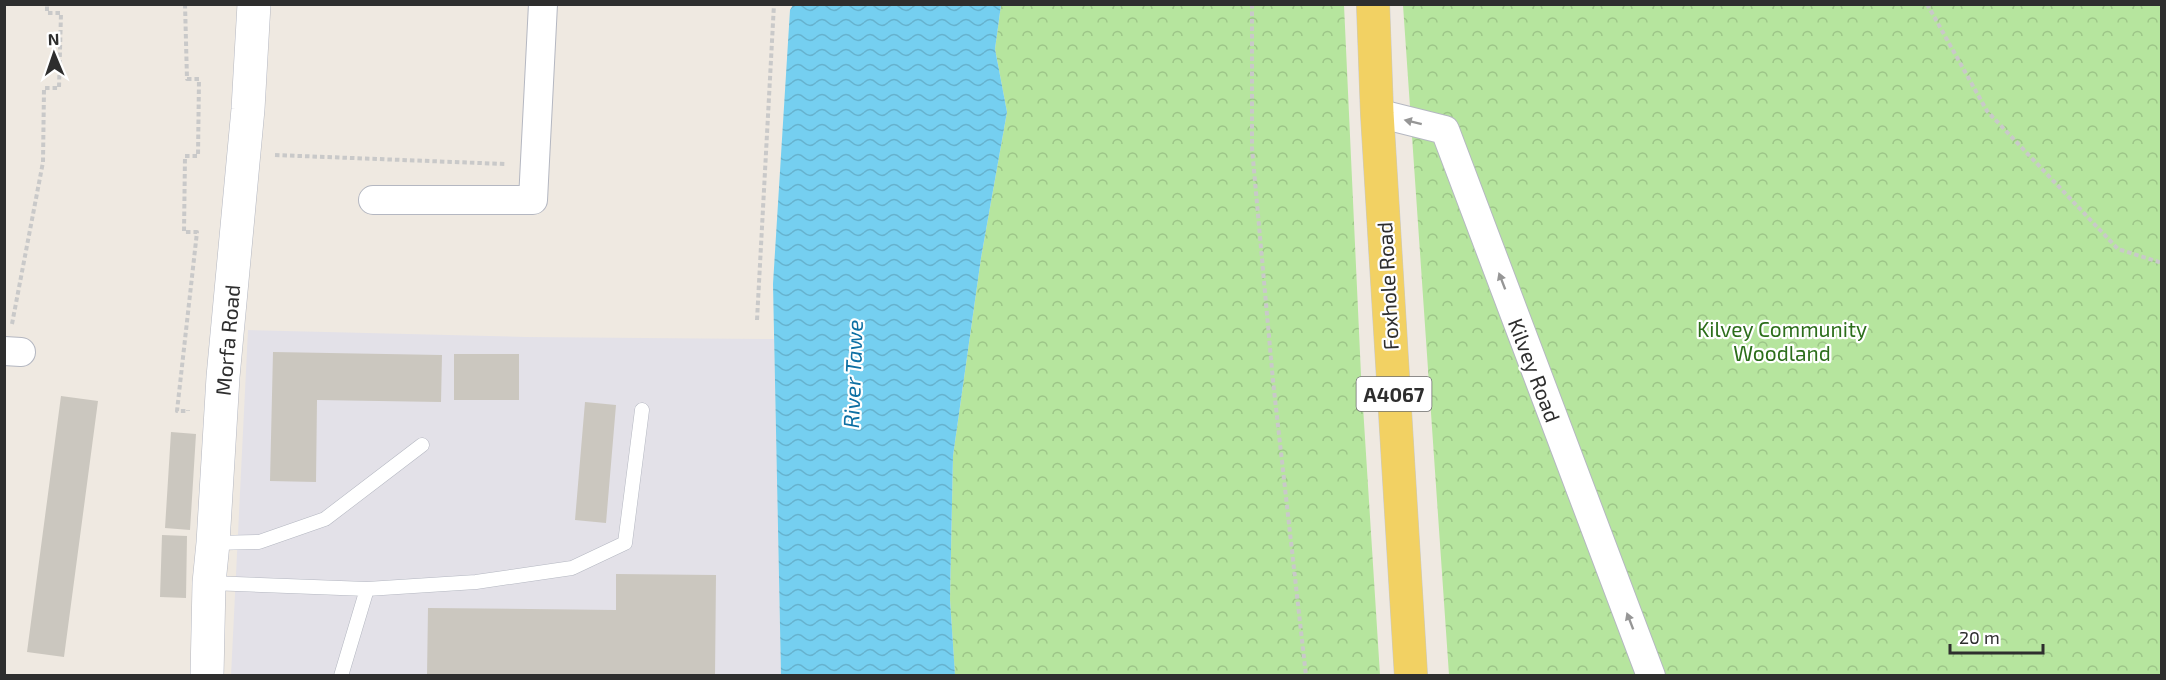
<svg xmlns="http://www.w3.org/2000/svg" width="2166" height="680" font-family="'Exo 2',sans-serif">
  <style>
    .industrial { fill: #e3e1e8 }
    .forest { fill: url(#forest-crowns) }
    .water { fill: url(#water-waves) }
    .building { fill: #cbc7bf }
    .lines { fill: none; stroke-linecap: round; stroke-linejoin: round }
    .lane-casing { stroke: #b4b7c1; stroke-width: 15 }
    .street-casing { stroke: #b4b7c1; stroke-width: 30 }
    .secondary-casing { stroke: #b4b7c1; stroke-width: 34 }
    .primary-casing { stroke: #c9c9c9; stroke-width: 34 }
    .path { stroke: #c9c9c9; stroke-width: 4; stroke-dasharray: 4.5 3; stroke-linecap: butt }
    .lane { stroke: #fff; stroke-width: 14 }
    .street { stroke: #fff; stroke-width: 28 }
    .secondary { stroke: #fff; stroke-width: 33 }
    .primary { stroke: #f2d163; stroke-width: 33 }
    .oneway { fill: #969696 }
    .labels { text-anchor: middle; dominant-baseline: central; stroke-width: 4.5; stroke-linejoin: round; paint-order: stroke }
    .shield { fill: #fff; stroke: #6d6d6d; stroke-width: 1.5 }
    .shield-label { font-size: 20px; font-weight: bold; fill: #2e2e2e }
    .street-label { font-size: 21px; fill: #2e2e2e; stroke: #fff }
    .park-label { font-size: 21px; fill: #2c6e1b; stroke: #fff }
    .water-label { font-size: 22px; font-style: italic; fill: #0d6fa3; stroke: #fff }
  </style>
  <defs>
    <pattern id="forest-crowns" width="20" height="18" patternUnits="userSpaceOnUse" patternTransform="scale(1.5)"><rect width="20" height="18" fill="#b6e59e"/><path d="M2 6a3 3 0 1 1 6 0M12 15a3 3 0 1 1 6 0" fill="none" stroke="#9dc588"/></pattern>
    <pattern id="water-waves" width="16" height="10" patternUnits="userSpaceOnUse" patternTransform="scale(1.5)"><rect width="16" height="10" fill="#75cff0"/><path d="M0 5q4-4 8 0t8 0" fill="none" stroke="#66b2ce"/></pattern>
  </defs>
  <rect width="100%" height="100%" fill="#efe9e1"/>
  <path class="industrial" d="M248,330L525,337L774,339L781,675L231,676Z"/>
  <path class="forest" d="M1001,5H1344L1361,375L1380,675L955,676L950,599L953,456L981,258L1007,112L995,49Z
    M1403,5H2161V675H1449Z"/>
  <path class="water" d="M793,5H1001L995,49L1007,112L981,258L953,456L950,599L955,675H781L773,284L790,10Z"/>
  <path class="building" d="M273,352L442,355L441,402L317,400L316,482L270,481Z
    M454,354H519V400H454Z
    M61,396L98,401L64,657L27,652Z
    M585,402L616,405L606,523L575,520Z
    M171,432L196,434L190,530L165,528Z
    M162,535L187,536L186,598L160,597Z
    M616,574L716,575L715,676H427L428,608L616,610Z"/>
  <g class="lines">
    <g class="lane-casing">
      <path id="lane" d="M213,543L259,542L325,519L422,445
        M209,583L367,589
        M341,676L367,589L476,582L572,568L625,543L642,410"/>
    </g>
    <g class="street-casing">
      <path id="street" d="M1377,113L1445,130L1651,676
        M373,200H533L543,4
        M4,351L21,352"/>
    </g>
    <g class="secondary-casing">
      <path id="secondary" d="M207,676L209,583L213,543L223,377L248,109L254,4"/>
    </g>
    <g class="primary-casing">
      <path id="primary" d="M1373,4L1377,113L1411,676"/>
    </g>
    <path class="path" d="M185,4L187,79H199L198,156H185L184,232H197L177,411H188V410
      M1252,4V148L1273,381L1306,676
      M1927,4L1987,111L2118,249L2162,263
      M275,155L505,164
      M757,320L774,4
      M12,324L43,162L44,88H59L61,13H47V4"/>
    <use href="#lane" class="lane"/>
    <use href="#street" class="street"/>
    <use href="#secondary" class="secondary"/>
    <use href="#primary" class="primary"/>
  </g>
  <defs><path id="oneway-solid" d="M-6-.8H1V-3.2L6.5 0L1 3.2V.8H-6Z" transform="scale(1.5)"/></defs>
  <g class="oneway">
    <use href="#oneway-solid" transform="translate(1413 122) rotate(-166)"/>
    <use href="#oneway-solid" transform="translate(1502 281) rotate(-111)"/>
    <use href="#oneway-solid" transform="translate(1630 621) rotate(-111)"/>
  </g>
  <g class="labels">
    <rect class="shield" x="1356.5" y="377" width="75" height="34" rx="4.5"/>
    <g class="shield-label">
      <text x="1394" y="394">A4067</text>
    </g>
    <g class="street-label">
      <text transform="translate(1387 286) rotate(-93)">Foxhole Road</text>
      <text transform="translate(227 340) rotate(-85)">Morfa Road</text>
      <text transform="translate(1535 370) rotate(69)">Kilvey Road</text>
    </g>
    <g class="park-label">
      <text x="1782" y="328">Kilvey Community<tspan x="1782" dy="24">Woodland</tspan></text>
    </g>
    <g class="water-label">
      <text transform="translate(852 374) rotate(-88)">River Tawe</text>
    </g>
  </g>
  <rect width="2166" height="680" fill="none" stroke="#2e2e2e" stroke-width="12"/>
  <g transform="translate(54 54) rotate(358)" stroke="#ffffff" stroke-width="4.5" paint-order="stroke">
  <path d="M0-4.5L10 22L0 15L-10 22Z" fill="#2e2e2e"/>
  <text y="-9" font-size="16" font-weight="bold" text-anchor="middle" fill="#2e2e2e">N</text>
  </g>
  <path d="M1950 644v9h93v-9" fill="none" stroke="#2e2e2e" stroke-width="3"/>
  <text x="1959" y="644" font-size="18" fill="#2e2e2e" stroke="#ffffff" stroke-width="4.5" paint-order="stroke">20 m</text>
</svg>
